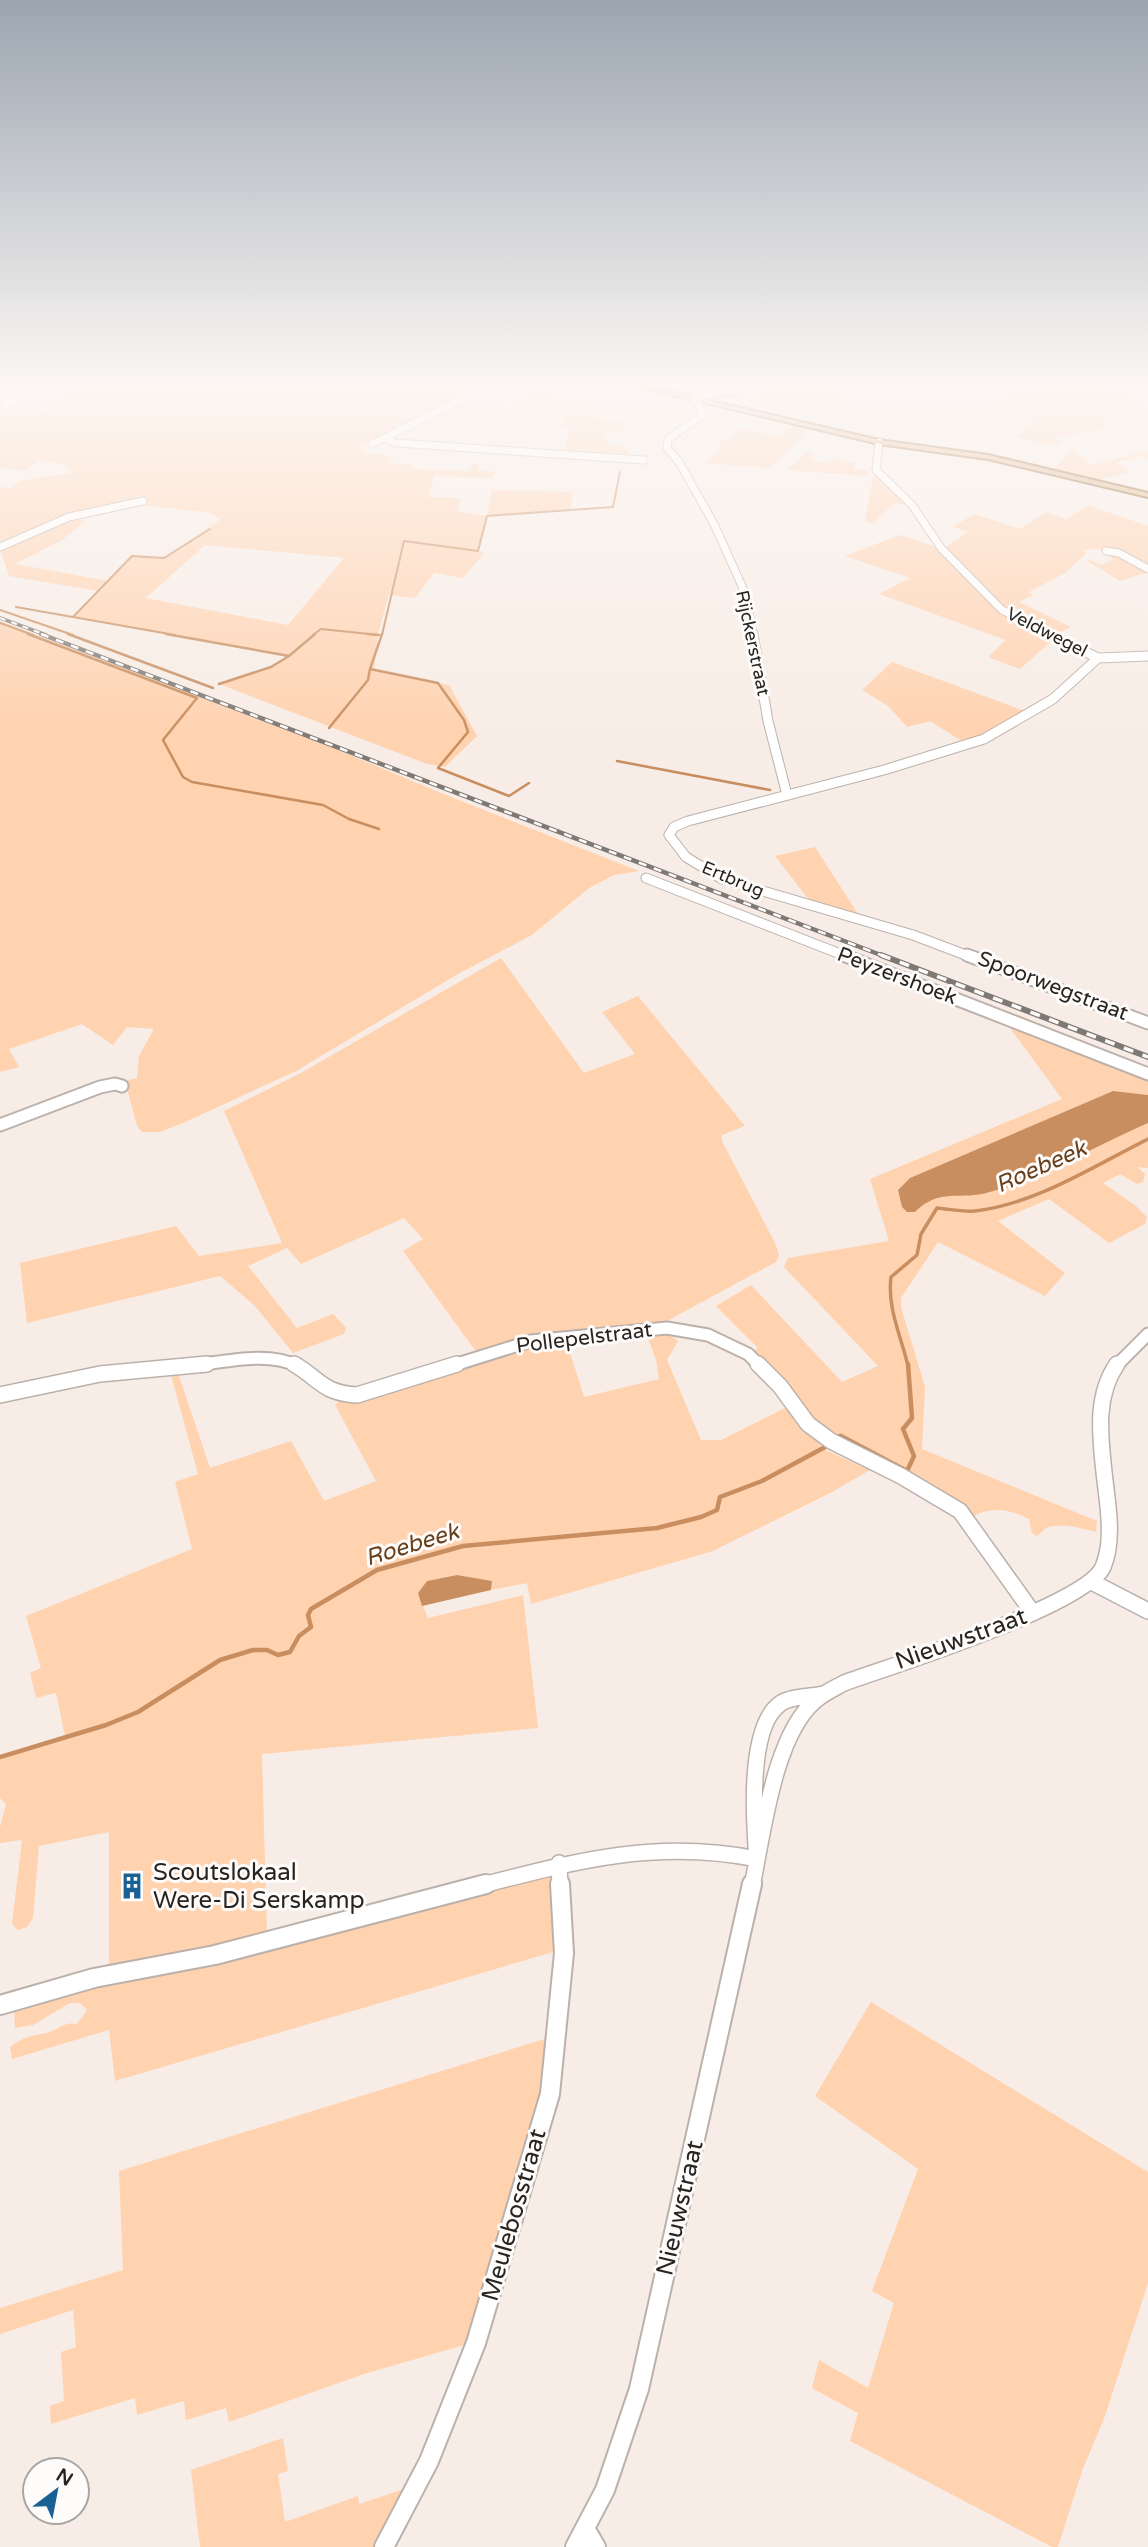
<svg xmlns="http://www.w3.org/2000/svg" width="1148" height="2547" font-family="'Varela Round',sans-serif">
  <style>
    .green { fill: #ffd2b0; fill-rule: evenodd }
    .water { fill: #c98e5f }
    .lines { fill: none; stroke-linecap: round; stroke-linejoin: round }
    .stream-far3 { stroke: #c98e5f; stroke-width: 2 }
    .stream-far2 { stroke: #c98e5f; stroke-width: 2.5 }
    .stream-far1 { stroke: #c98e5f; stroke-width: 3.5 }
    .stream { stroke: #c98e5f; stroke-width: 4.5 }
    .minor-far4-casing { stroke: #bbb1aa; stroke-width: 9 }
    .minor-far3-casing { stroke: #bbb1aa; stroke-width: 11 }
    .minor-far2-casing { stroke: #bbb1aa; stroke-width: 15 }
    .minor-far1-casing { stroke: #bbb1aa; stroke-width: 18 }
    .minor-casing { stroke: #bbb1aa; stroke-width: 22 }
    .major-casing { stroke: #915a27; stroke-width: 4 }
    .minor-far4 { stroke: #fff; stroke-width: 7 }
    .minor-far3 { stroke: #fff; stroke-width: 9 }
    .minor-far2 { stroke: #fff; stroke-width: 11 }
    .minor-far1 { stroke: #fff; stroke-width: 15 }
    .minor { stroke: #fff; stroke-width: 18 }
    .major { fill: #dfad7f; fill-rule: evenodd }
    .rail-far2-casing { stroke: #7f7974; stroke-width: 3.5 }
    .rail-far1-casing { stroke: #7f7974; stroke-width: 4.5 }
    .rail-casing { stroke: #7f7974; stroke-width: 6 }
    .rail-far2 { stroke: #fefcfb; stroke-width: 2; stroke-dasharray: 6; stroke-linecap: butt }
    .rail-far1 { stroke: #fefcfb; stroke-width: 2.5; stroke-dasharray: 8; stroke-linecap: butt }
    .rail { stroke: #fefcfb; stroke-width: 3.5; stroke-dasharray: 10; stroke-linecap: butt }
    .labels { text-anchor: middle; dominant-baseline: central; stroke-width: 6; stroke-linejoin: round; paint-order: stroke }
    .far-street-label { font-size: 18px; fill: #272421; stroke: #fefcfb }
    .street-label { font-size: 21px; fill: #272421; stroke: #fefcfb }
    .water-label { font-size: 23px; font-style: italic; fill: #683f1c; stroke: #fefcfb }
    .near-street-label { font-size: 24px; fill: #272421; stroke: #fefcfb }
    .near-poi-label { font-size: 24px; fill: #272421; stroke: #fefcfb; text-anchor: start }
  </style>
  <rect width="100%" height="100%" fill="#f8ede6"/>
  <path class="green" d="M83,382H457L456,384L484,388L461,396L435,413L373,408L370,414L425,419L382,440L363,444L362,452L390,455L388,463L412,464L411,469L467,471L473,464H479L477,470L496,472L492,478L434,476L429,497L461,498L456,511L487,516L492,490L573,492L570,509L487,516L478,551L484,553L463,578L434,573L415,598L389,595L378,633L374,671L449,685L477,736L445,767L427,764L219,684L271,667L288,656L73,617L98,591L9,576L0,548L70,519L85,521L62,540L15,564L109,581L132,556L164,558L220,520L211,513L133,504L101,508L67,516L0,546V487L12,488L19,481L72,473L65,465L41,460L23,471L0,467V408L57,413L52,410ZM205,545L344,558L288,625L146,598Z
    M766,382H844L838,414L827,413L829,406L759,404Z
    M1014,382H1107L1106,389L1128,390L1133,410L1105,411V429L1056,437L1062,442L1055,446L1016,437L1033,423L998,404L1031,388Z
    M533,395L588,401L575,414L629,423L620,432L610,430L603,437L610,438L606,444L631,448L626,458L565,453L569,428L560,427L564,416L519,410Z
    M794,425L810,428L771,468L704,463L723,448L717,446L742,428L777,436Z
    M1072,450L1092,465L1148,451V460L1142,456L1115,463L1129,472L1094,481L1053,470Z
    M806,452L813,454L809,459L832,464L834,459L855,463L854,469L867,470V476L787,470Z
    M873,476H878L908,505L895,503L872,524L865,521Z
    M1088,505L1148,526V572L1120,581L1087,561L1090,560L1102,565L1113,559L1099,549L1082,550L1087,553L1065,573L1029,592L1034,595L1019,602L1071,627L1055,635L1003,609L944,548L968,532L953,527L974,514L1020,529L1046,512L1066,519Z
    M900,535L939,548L998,610L1055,638L1020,669L988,657L1006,640L879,594L910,578L845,556Z
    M0,621L312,739L441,793L639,871L614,875L589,888L532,935L458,974L296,1071L183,1123L160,1132H142L137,1126L125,1081L137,1078L139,1056L154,1029L127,1027L113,1045L82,1024L9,1049L19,1067L0,1072Z
    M892,662L1025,711L1000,727L965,743L930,721L907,727L888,706L862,690Z
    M815,847L860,917L813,905L775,856Z
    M501,958L584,1073L635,1054L602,1012L638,996L745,1126L722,1135V1141L775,1243L779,1255L776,1262L665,1322L477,1353L403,1251L423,1239L404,1218L301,1264L287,1248L248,1266L297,1328L333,1314L346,1328L344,1334L293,1353L255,1306L220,1276L27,1323L20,1263L176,1226L199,1256L282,1243L224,1111L299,1074Z
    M1016,1014L1148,1068V1095L1113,1091L910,1178L898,1190L902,1207L907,1212H915L927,1200L936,1197L987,1193L1148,1123V1168L1137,1167L1145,1174L1143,1182L1137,1184L1120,1174L1103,1183L1136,1206L1147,1217L1145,1224L1109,1243L1049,1199L998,1221L1065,1273L1045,1296L938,1242L901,1298V1307L925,1387L922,1449L1097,1521L1096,1532C1083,1529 1059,1521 1045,1529C1042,1531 1040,1534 1037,1536L1032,1533L1029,1519C1009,1509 991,1506 972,1517L829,1435C800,1411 783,1373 752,1352L758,1348L716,1306L751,1285L842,1382L878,1366L784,1267L788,1258L889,1241L870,1179L1062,1099L1005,1021Z
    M659,1334H668L678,1341L667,1360L701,1440H721L785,1408L825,1450L870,1470L832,1492L713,1551L531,1604L527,1583L491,1590L492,1581L457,1575L427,1581L418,1593L428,1618L523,1595L538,1728L262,1754L267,1936L109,1971V1832L39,1846L33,1918L27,1927L18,1930L12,1924L22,1840L0,1843V1827L6,1804L0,1798V1756L65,1736L56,1693L36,1698L30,1673L41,1668L26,1616L192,1549L175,1482L198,1474L170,1371L177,1370L210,1468L291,1441L324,1501L376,1481L335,1405L342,1399L524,1348L567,1343L584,1397L659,1379L656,1360L647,1335Z
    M552,1870L560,1950L115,2081L109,2030L12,2059L10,2047C25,2036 30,2037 46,2033C59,2030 63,2021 77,2024L87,2010L80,2003H70L33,2025L15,2028L14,2008Z
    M871,2002L1148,2172V2283L1105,2416L1082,2471L1058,2547H1052L850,2441L858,2413L812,2388L819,2360L868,2388L894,2303L872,2291L918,2169L815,2096Z
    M551,2037L543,2100L471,2343L364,2374L229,2422L226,2408L186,2420L184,2401L137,2415L135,2398L51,2424L50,2406L64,2401L61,2352L76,2347L73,2310L0,2334V2308L123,2270L119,2171Z
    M283,2438L288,2471L278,2474L285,2522L358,2496L359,2504L410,2487L378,2547H200L191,2470Z"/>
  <path class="water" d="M1113,1091L1148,1095V1123C1095,1146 1046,1176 990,1192C960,1201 940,1187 915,1212H907L902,1207L898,1190L910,1178Z
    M457,1575L492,1581L491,1590L422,1606L418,1593L427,1581Z"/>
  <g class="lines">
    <path class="stream-far3" d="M760,399L765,382
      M707,400L728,395L744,398
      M16,607L73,617
      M0,610L73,635
      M0,623L33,635
      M175,635L73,617L132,556L164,558L210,529
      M313,635L321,629L379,635
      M382,635L404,541L478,551L487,516L613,507L620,472"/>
    <path class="stream-far2" d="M28,634L197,698L163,740L183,777L192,782L323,805L349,819L379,829
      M68,634L213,688
      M166,634L289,656L271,667L219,684
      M367,634L379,635
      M382,634L370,669L438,683L464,720L468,732L438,768L509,796L529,783
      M289,656L315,634
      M329,728L368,680L370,669
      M617,761L770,790"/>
    <path class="stream-far1" d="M908,1366C901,1336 887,1308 891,1277L917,1255L921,1234L937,1208C949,1209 962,1212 975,1211C1036,1204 1094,1166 1148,1139"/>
    <path class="stream" d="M836,1437L841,1436L907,1471L914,1456L903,1429L912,1418L908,1364
      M0,1757L106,1725L138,1712L220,1660L253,1650H267L278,1655L290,1652L299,1636L311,1627L308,1615L311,1609L377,1570L463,1546L657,1528L701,1517L717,1510L720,1497L762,1481L827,1446"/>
    <g class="minor-far4-casing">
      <path id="minor-far4" d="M495,386L516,382
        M694,399L727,390L739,382
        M697,400L702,411L701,416L668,439L667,448L679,462L714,524L746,595L753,635
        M5,406L40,382
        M386,439L396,443L644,460
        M879,442L876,470L912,505L941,548L1002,610L1053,635
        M372,444C416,423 457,399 502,382
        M0,547L69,517L143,501
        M1106,551L1119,553L1148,569"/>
    </g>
    <g class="minor-far3-casing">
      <path id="minor-far3" d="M753,634L768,721L787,795
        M1049,634L1098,658
        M1098,658L1148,656
        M646,878L848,957
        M971,957L913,935L722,879L686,857L669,835L674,827L688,821L884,770L984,739L1053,699L1098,658"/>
    </g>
    <g class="minor-far2-casing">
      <path id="minor-far2" d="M843,955L1148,1074
        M967,955L1148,1023
        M0,1125L100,1087L115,1084L122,1086
        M188,1366C221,1363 267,1350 297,1366
        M451,1366L531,1341L667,1328L708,1335L748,1354L760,1366
        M1116,1366L1148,1334"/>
    </g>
    <g class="minor-far1-casing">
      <path id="minor-far1" d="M294,1364C320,1379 322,1393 357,1395L457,1364
        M758,1364L780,1386L808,1424L831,1441L901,1476L960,1511L1033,1613
        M0,1395L100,1374L207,1364
        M1092,1582L1148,1611
        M559,1863L560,1886
        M479,1886C576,1861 656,1839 757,1859C754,1822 747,1726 781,1703C792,1696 810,1697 823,1694
        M752,1886C763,1834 774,1734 816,1700C824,1693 835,1688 844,1683C891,1666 1086,1605 1103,1567C1115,1539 1107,1501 1104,1472C1100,1435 1095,1396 1117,1364"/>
    </g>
    <g class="minor-casing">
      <path id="minor" d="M0,2005L94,1978L215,1955L486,1884
        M586,2530L596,2547
        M384,2547L429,2461L476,2343L550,2094L564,1953L560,1884
        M575,2547L605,2490L639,2389L752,1884"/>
    </g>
    <g class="major-casing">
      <path id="major" d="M617,382H630L879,440L988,455L1148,493V497L988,459L879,444Z"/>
    </g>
    <use href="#minor-far4" class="minor-far4"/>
    <use href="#minor-far3" class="minor-far3"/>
    <use href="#minor-far2" class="minor-far2"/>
    <use href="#minor-far1" class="minor-far1"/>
    <use href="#minor" class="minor"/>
    <use href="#major" class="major"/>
    <g class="rail-far2-casing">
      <path id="rail-far2" d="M0,618L46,635"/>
    </g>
    <g class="rail-far1-casing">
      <path id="rail-far1" d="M41,634L886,957"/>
    </g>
    <g class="rail-casing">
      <path id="rail" d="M881,955L1148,1057"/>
    </g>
    <use href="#rail-far2" class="rail-far2"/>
    <use href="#rail-far1" class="rail-far1"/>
    <use href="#rail" class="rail"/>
  </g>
  <linearGradient id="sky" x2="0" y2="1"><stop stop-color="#9ba5b1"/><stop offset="0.52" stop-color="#fcf7f4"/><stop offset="1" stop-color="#fcf7f4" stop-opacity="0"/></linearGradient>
  <rect width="1148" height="739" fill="url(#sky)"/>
  <defs>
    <g id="building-bare" transform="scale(2.1)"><path d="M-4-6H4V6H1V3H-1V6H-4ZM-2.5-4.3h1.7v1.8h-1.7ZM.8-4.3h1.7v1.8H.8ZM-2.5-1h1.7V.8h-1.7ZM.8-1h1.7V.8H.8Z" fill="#196195" stroke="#fefcfb" stroke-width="2.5" paint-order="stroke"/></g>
  </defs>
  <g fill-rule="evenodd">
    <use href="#building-bare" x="132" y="1886"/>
  </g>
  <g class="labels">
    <g class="far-street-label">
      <text transform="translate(1047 632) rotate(27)">Veldwegel</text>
      <text transform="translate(753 643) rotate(78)">Rijckerstraat</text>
      <text transform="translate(733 879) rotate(23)">Ertbrug</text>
    </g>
    <g class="street-label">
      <text transform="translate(897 976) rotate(21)">Peyzershoek</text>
      <text transform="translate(1053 986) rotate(21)">Spoorwegstraat</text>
      <text transform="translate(584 1338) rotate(-7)">Pollepelstraat</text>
    </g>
    <g class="water-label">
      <text transform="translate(1041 1167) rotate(-24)">Roebeek</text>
      <text transform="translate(412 1545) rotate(-17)">Roebeek</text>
    </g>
    <g class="near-street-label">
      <text transform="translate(961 1639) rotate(-20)">Nieuwstraat</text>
      <text transform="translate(680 2208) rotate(-77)">Nieuwstraat</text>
      <text transform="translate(514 2215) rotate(-74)">Meulebosstraat</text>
    </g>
    <g class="near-poi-label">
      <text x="153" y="1872">Scoutslokaal<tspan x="153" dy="28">Were-Di Serskamp</tspan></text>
    </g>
  </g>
  <g transform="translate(56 2491) rotate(32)"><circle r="33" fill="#fefcfb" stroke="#a8a6a4" stroke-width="2"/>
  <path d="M0-5L12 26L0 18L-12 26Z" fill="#196195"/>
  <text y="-10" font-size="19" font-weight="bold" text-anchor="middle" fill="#272421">N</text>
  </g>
</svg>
